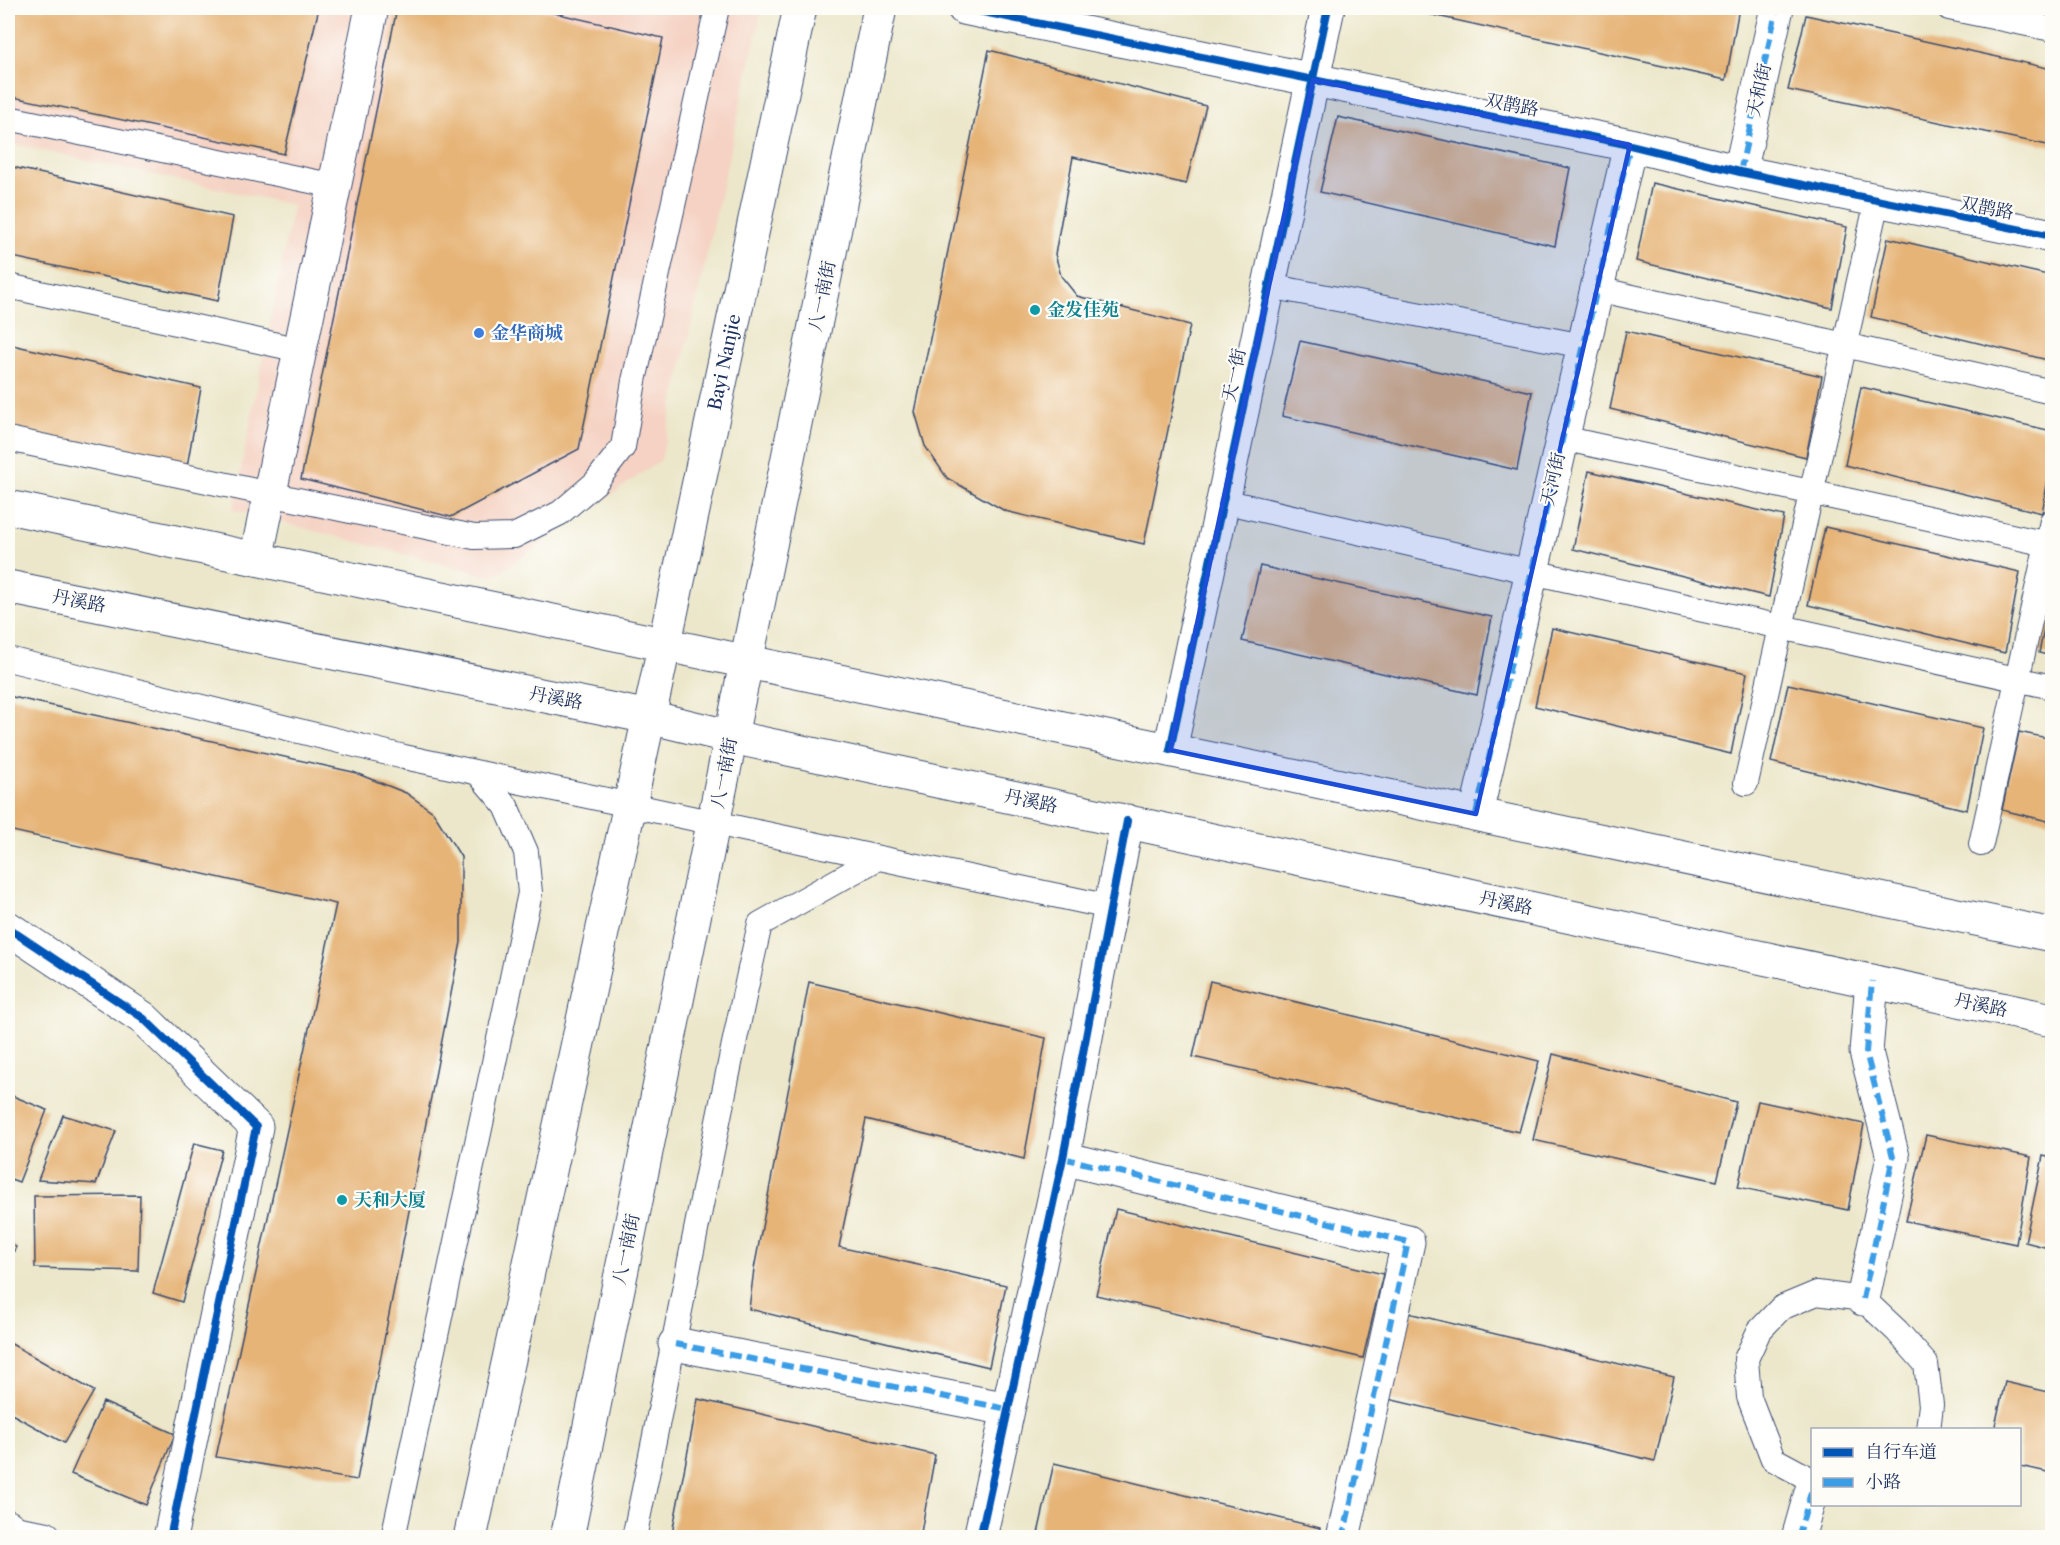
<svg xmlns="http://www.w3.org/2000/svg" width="2060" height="1545" font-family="'Libre Caslon Text','Noto Serif SC',serif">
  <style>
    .built { fill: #f5d2c3 }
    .building { fill: #e6b477 }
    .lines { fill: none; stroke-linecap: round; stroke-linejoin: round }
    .lane-casing { stroke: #3a4b6e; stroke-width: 26 }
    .street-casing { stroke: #3a4b6e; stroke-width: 35 }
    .secondary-casing { stroke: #3a4b6e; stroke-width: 35 }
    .lane { stroke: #fff; stroke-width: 24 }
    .street { stroke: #fff; stroke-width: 33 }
    .secondary { stroke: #fff; stroke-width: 33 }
    .quiet { stroke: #3b9de6; stroke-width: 6; stroke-dasharray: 12 6; stroke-linecap: butt }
    .cycleway-casing { stroke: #fdfcf7; stroke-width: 11 }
    .cycleway { stroke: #0057b8; stroke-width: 8 }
    .marked { fill: #1d4ed8; fill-opacity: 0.2; stroke: #1d4ed8; stroke-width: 4.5; stroke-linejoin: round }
    .culture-dot { fill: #0f9aa8; stroke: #fdfcf7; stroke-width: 2 }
    .shop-dot { fill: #3f7fe0; stroke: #fdfcf7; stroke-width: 2 }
    .labels { text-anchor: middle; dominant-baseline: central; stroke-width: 4.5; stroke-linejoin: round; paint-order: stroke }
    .street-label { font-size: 18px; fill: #1b2f5e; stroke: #fdfcf7 }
    .culture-label { font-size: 18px; font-weight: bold; fill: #0d838f; stroke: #fdfcf7; text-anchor: start }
    .shop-label { font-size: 18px; font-weight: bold; fill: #366cbe; stroke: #fdfcf7; text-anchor: start }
  </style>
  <rect width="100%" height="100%" fill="#fdfcf7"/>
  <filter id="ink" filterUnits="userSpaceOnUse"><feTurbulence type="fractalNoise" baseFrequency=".0167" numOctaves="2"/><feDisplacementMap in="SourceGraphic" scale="12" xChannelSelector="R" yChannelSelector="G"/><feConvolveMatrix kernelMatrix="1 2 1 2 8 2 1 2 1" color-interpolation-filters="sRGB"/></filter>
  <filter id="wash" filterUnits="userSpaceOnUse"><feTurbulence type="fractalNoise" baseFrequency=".008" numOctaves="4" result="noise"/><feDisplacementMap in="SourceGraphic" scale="24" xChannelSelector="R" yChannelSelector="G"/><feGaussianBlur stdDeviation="1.35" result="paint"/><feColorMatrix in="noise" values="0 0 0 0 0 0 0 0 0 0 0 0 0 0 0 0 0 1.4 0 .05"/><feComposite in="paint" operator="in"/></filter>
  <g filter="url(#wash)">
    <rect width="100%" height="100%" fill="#ece7ca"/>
    <path class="built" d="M8,8H762L661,460L494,577L233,510L293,205L8,143Z"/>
    <g id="blocks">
      <path class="building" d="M8,8H319L284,154L8,96Z
        M397,8H533L663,38L579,449L451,517L301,479Z
        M1401,8H1739L1726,80Z
        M1806,15L2052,69V146L1788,90Z
        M989,50L1206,106L1186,184L1073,157L1055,254L1061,276L1077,296L1190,325L1144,544L1005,511L947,478L925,446L915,412Z
        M1338,117L1570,168L1555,246L1320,192Z
        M8,166L233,217L218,301L8,256Z
        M1652,183L1847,227L1832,308L1636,261Z
        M1888,238L2052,276V361L1871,317Z
        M1626,331L1822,376L1806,457L1610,409Z
        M1300,341L1532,392L1517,470L1282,416Z
        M8,344L201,388L186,472L8,434Z
        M1861,387L2052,431V457L2042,513L1845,465Z
        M1589,471L1784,516L1769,597L1573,549Z
        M1825,527L2020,572L2005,653L1808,605Z
        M1260,566L1492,617L1477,695L1242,641Z
        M2051,595H2052V656L2039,653Z
        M1552,628L1747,673L1731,754L1535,706Z
        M1788,684L1983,728L1967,810L1771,762Z
        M8,696L353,772L406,793L433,812L461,857V942L357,1480L216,1457L336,904L8,830Z
        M2019,732L2052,739V822L2002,810Z
        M1210,981L1539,1061L1519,1132L1193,1057Z
        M809,982L1046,1038L1024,1159L866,1119L839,1247L1006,1285L989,1367L749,1309L754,1269Z
        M1553,1054L1736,1102L1717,1181L1533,1140Z
        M8,1094L47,1110L19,1182L8,1178Z
        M1758,1101L1864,1124L1848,1210L1738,1187Z
        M63,1115L116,1131L96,1184L38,1180Z
        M1926,1135L2031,1157L2016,1244L1906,1221Z
        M194,1143L222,1150L182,1302L153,1293Z
        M2043,1156L2052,1158V1249L2025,1242Z
        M140,1195L138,1271L35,1268L34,1196Z
        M1116,1209L1383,1274L1363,1358L1096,1295Z
        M8,1241L16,1247L8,1263Z
        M1408,1313L1674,1377L1655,1461L1388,1399Z
        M8,1342L94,1391L64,1443L8,1412Z
        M2005,1382L2052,1393V1473L2020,1466V1430H1994Z
        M698,1399L935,1455L920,1538H671Z
        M103,1402L175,1434L146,1505L71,1474Z
        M1054,1463L1320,1528L1318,1538H1037Z"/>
    </g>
  </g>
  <g filter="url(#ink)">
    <use href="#blocks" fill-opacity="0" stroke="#3a4b6e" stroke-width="1.5"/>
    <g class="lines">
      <g class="lane-casing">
        <path id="lane" d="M1949,8L2052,29
          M8,118L335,186
          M8,286L300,350
          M1269,286L1584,346
          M1597,289L2052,392
          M1562,438L2052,545
          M8,439L474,537L514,536L560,513L595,483L623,447L634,381L717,8
          M1223,501L1532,572L2052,687
          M8,659L404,757L1110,907
          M1746,783L1877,201
          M1981,844L2052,521
          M1812,1480L1773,1459L1749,1397L1746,1359L1759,1331L1781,1308L1817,1293L1863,1299L1897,1331L1926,1364L1931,1405L1928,1430
          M393,1538L530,893L526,852L506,806L478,773
          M634,1538C677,1333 714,1128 760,924L878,858"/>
      </g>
      <g class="street-casing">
        <path id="street" d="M964,8L1630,145L1740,172L2052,236
          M1740,172L1777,8
          M256,559L372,8
          M1170,750L1328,8
          M1476,814L1630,145
          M8,928L143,1018L256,1127L170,1538
          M1063,1158L1408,1242L1343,1538
          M1863,1299L1893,1157L1866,1052L1872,981
          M675,1344L1008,1409
          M8,1527L16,1533L45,1538
          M980,1538L1063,1158L1127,821
          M1798,1538L1812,1489"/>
      </g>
      <g class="secondary-casing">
        <g id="secondary">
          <path d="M8,507L2052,935"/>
          <path d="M8,587L649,717L732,737L2052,1020"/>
          <path id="s1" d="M470,1538L649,717L800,8"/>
          <path d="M567,1538L880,8"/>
        </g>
      </g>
      <use href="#lane" class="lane"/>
      <use href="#street" class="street"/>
      <use href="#secondary" class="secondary"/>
      <path class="quiet" d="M1740,172L1777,8
        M1476,814L1630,145
        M1063,1158L1408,1242L1343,1538
        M1863,1299L1893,1157L1866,1052L1872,981
        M675,1344L1008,1409
        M1798,1538L1812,1489"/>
      <g class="cycleway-casing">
        <path id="cycleway" d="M964,8L1630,145L1740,172L2052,236
          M1170,750L1328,8
          M8,928L143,1018L256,1127L170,1538
          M980,1538L1063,1158L1127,821"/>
      </g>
      <use href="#cycleway" class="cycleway"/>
    </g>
  </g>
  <path class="marked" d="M1313,80L1630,145L1476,814L1170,750Z"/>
  <g class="culture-dot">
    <circle cx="1035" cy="310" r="6"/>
    <circle cx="342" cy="1200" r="6"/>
  </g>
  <circle class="shop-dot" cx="479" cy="333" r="6"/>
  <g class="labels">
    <g class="street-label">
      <text transform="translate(1759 90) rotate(-77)">天和街</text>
      <text transform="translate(1512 105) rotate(11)">双鹊路</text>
      <text transform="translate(1987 208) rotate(11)">双鹊路</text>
      <text transform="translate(822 296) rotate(-78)">八一南街</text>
      <text stroke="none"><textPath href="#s1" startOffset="1203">Bayi Nanjie</textPath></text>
      <text transform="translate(1234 375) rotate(-78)">天一街</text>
      <text transform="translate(1553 479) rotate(-77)">天河街</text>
      <text transform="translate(79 601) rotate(11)">丹溪路</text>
      <text transform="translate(556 698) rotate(11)">丹溪路</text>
      <text transform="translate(724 773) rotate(-79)">八一南街</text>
      <text transform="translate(1031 801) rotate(12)">丹溪路</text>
      <text transform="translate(1506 903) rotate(12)">丹溪路</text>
      <text transform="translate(1981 1005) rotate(12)">丹溪路</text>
      <text transform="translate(626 1249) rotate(-78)">八一南街</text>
    </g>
    <g class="culture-label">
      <text x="1047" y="310">金发佳苑</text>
      <text x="354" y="1200">天和大厦</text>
    </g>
    <g class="shop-label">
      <text x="491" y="333">金华商城</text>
    </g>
  </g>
  <rect width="2060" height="1545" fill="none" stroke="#fdfcf7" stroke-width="30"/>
  <rect x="1811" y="1428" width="210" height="78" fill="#fdfcf7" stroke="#a3aaba" stroke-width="1.5"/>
  <rect x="1823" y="1448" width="30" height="9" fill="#0057b8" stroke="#a3aaba" stroke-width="1.5"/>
  <text x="1865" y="1458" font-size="18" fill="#1b2f5e">自行车道</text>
  <rect x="1823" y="1478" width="30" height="9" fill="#3b9de6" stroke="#a3aaba" stroke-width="1.5"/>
  <text x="1865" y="1488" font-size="18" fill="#1b2f5e">小路</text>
</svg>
